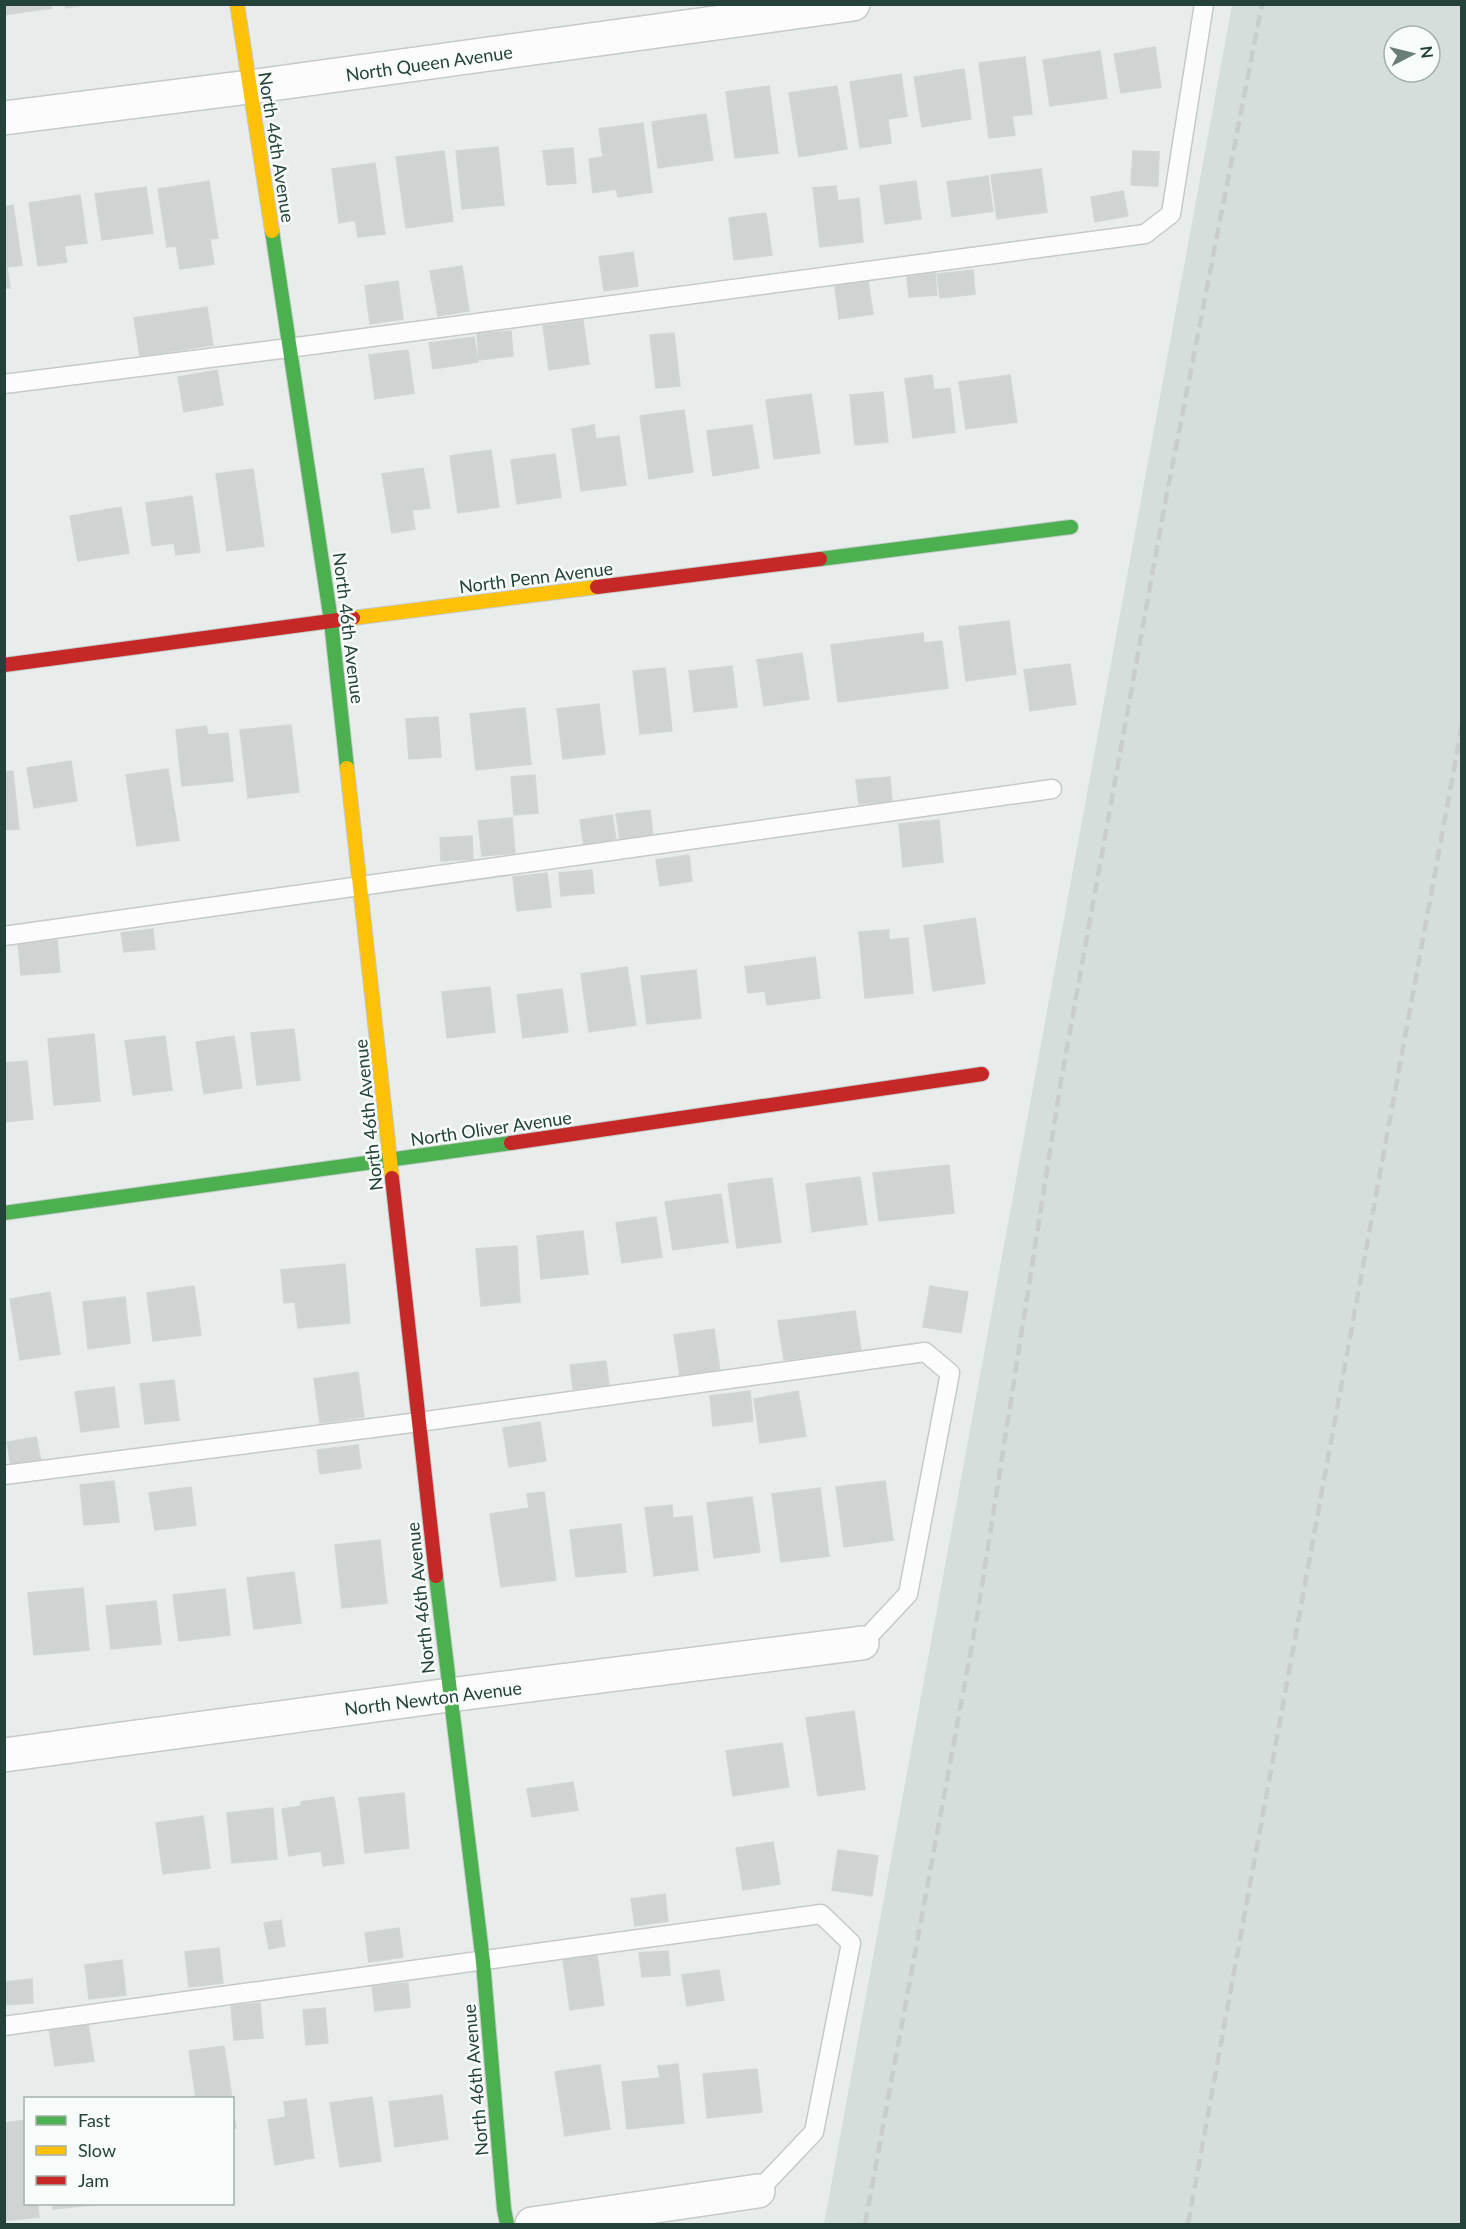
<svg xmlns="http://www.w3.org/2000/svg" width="1466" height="2229" font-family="Lato,sans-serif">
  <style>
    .built { fill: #d6dedb; fill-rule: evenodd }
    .building { fill: #cfd4d2; stroke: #d1d6d4; stroke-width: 1.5 }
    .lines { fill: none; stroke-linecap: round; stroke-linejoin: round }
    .lane-casing { stroke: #c5cac8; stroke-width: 21 }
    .street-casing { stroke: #c5cac8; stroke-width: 36 }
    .fast-casing { stroke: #c3cbc8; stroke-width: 16 }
    .slow-casing { stroke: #c3cbc8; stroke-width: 16 }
    .jam-casing { stroke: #c3cbc8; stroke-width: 16 }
    .lane { stroke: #fcfcfc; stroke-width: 18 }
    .street { stroke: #fcfcfc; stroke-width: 33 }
    .fast { stroke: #4caf50; stroke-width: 14 }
    .slow { stroke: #ffc107; stroke-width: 14 }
    .jam { stroke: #c62828; stroke-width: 14 }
    .rail { stroke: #c9cdcc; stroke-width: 4.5; stroke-dasharray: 12 6; stroke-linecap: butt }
    .labels { text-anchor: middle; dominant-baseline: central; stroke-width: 5; stroke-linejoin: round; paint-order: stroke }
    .street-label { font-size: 18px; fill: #24423a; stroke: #f7fbf9 }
  </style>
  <rect width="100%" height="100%" fill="#e8edeb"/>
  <path class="built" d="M1232,5H1461V2224H824ZM1394,36H1430V72H1394Z"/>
  <path class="building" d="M4,4H51V8L4,15Z
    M65,4H90L66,8Z
    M1155,47L1161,87L1121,93L1114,54Z
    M1100,51L1107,98L1050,106L1043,60Z
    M1025,57L1032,114L1012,116L1015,135L989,138L979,63Z
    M964,69L971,119L922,127L914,77Z
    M901,74L907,116L888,119L891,143L860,148L850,82Z
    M769,86L778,153L735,158L726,92Z
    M837,86L847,149L799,157L789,93Z
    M706,114L713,160L658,168L652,122Z
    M643,123L652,192L618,197L616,189L593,193L589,159L603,157L599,129Z
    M498,147L504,205L462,209L456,151Z
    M573,148L576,183L547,185L543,151Z
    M444,151L453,221L406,228L396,157Z
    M1133,151L1159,152L1158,186L1131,185Z
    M375,163L385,234L358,237L355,220L339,223L332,169Z
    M1041,169L1047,212L997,219L991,175Z
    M988,176L993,211L952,217L947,182Z
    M209,181L218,238L210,239L214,264L180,269L176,246L167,247L158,189Z
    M916,181L921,219L885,224L880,186Z
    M836,186L838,201L859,198L863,242L820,247L813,188Z
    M146,187L153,233L102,240L95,194Z
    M1123,191L1128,216L1095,222L1091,197Z
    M80,195L87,243L64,246L67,262L38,266L29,203Z
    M13,205L22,265L7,267L10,288H4V207Z
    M766,213L772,255L734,260L729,218Z
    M633,252L638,286L604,291L599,257Z
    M462,266L469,311L438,316L430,271Z
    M973,270L975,294L940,298L937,274Z
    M935,273L937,295L909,297L907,276Z
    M398,281L403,319L370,324L365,286Z
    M868,281L873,314L839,319L835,286Z
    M207,307L213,345L140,356L134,318Z
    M583,320L589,364L549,370L543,326Z
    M511,331L513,356L479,360L477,334Z
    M674,333L680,386L656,388L650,335Z
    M474,337L478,362L433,369L429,343Z
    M408,350L414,393L375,399L369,355Z
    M217,370L223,405L184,412L178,377Z
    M932,375L934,390L950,388L955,432L913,438L905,379Z
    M1010,375L1017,422L966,429L959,382Z
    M883,392L888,442L855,445L850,395Z
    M811,394L820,453L774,459L766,400Z
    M684,410L693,472L649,479L640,416Z
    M594,425L596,439L619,436L626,485L581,491L572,429Z
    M752,425L759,468L713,476L707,431Z
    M491,450L499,507L458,513L450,456Z
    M555,454L561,497L517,504L511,460Z
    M423,468L430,508L412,510L415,529L392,533L382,474Z
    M253,469L264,546L227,551L216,474Z
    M192,496L200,552L176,555L174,543L152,546L146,503Z
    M121,507L129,553L78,561L70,516Z
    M1009,621L1016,674L966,681L959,627Z
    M923,633L924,643L942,641L948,688L838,702L831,645Z
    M802,653L809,699L764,706L757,660Z
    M1070,664L1076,704L1030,711L1024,670Z
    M732,666L737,707L694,712L689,671Z
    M665,668L672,731L640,734L633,671Z
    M599,704L605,754L563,759L557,709Z
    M525,708L531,764L476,770L470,714Z
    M438,717L441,757L409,759L406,719Z
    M291,725L299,792L248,798L240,730Z
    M206,726L208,735L228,733L233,781L182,786L176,730Z
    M71,761L77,801L34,808L27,768Z
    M168,769L179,840L137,846L126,775Z
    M13,771L19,829L4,830V772Z
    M535,775L538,813L514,815L511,777Z
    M890,777L892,802L859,804L856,780Z
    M650,810L653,836L620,840L616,814Z
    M612,815L616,839L584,845L580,820Z
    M512,818L515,853L482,856L478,821Z
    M939,820L943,862L903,867L899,824Z
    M472,836L473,859L441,861L440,838Z
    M689,855L692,881L660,886L656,860Z
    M592,870L594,893L561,896L559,873Z
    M547,873L551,907L517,911L513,877Z
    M975,918L985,983L933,991L924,926Z
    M153,929L155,949L124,952L121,933Z
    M889,930V940L908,938L913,993L865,998L859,932Z
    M57,940L60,972L21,975L18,944Z
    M815,957L820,998L767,1005L765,991L748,993L745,967Z
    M627,967L636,1025L589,1032L581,974Z
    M696,970L701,1018L647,1024L641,976Z
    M490,987L495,1032L447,1038L442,992Z
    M562,989L568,1032L523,1038L517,995Z
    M294,1029L300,1080L257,1085L251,1033Z
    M94,1034L100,1101L54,1105L48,1039Z
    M165,1036L172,1090L133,1095L125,1041Z
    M234,1036L242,1088L204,1094L196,1042Z
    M27,1061L33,1119L4,1122V1063Z
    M949,1165L954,1213L879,1221L873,1173Z
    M860,1177L867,1224L812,1232L806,1184Z
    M772,1178L781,1242L737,1248L728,1184Z
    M721,1194L728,1242L673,1250L665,1202Z
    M656,1217L662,1257L622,1263L616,1223Z
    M583,1231L588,1274L541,1279L537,1236Z
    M517,1246L520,1302L481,1306L476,1249Z
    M345,1264L350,1323L298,1328L295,1302L284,1303L281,1270Z
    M194,1286L201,1335L153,1341L147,1293Z
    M930,1286L968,1292L961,1333L923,1327Z
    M50,1292L60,1354L20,1360L10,1299Z
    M125,1297L130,1343L88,1349L83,1302Z
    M855,1311L861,1350L784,1360L778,1321Z
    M714,1329L720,1370L680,1376L674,1335Z
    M606,1361L609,1385L573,1389L570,1365Z
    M358,1372L364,1417L320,1423L314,1379Z
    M174,1380L179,1420L145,1424L140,1384Z
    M114,1387L119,1427L81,1432L75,1392Z
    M750,1391L753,1421L713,1426L710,1396Z
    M798,1391L806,1436L760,1443L754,1399Z
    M540,1422L546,1461L509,1467L503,1428Z
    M36,1437L41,1461L11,1466L7,1442Z
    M358,1445L361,1468L320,1474L317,1450Z
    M114,1481L119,1522L84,1525L80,1485Z
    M885,1481L893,1540L844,1547L836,1487Z
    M191,1487L196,1525L155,1530L149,1493Z
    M820,1488L829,1556L781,1562L772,1494Z
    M544,1492L556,1580L501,1587L490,1514L529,1508L527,1494Z
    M752,1497L760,1552L714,1558L707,1503Z
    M672,1505L673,1518L692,1516L698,1570L654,1576L645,1508Z
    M621,1524L626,1572L576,1577L570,1530Z
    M380,1540L387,1603L342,1608L335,1545Z
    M294,1572L301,1623L254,1629L247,1578Z
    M83,1588L89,1650L34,1655L28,1593Z
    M225,1589L230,1635L179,1641L173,1595Z
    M156,1601L161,1644L111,1649L106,1606Z
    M854,1711L865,1789L818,1796L806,1718Z
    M782,1743L789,1787L733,1796L726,1751Z
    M573,1782L578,1810L532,1817L527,1789Z
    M404,1793L409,1848L365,1853L359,1798Z
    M334,1797L344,1863L323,1866L321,1851L289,1856L282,1809L301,1806V1802Z
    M273,1808L277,1859L232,1863L227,1813Z
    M203,1816L210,1868L163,1874L156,1823Z
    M773,1842L780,1884L743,1890L736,1848Z
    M838,1850L878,1856L872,1896L832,1890Z
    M665,1894L668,1921L635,1926L631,1899Z
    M281,1920L285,1946L269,1949L264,1923Z
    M399,1928L403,1957L369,1962L365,1933Z
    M219,1948L223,1983L189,1987L185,1952Z
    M668,1951L670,1975L642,1977L639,1953Z
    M597,1955L604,2005L570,2010L563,1960Z
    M122,1960L126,1995L89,1999L85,1965Z
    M719,1970L724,2000L687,2006L682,1975Z
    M32,1979L33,2003L4,2005V1982Z
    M408,1983L410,2007L375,2011L372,1986Z
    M260,2003L263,2038L234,2040L231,2006Z
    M325,2008L328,2043L306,2045L303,2010Z
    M88,2024L94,2061L55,2066L49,2029Z
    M224,2046L232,2098H196L189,2051Z
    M678,2064L684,2123L627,2129L622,2082L660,2078L658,2066Z
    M600,2065L610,2129L565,2136L555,2072Z
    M757,2069L762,2112L707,2118L703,2074Z
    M442,2095L448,2139L395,2147L389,2102Z
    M372,2097L381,2161L340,2167L330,2103Z
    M306,2099L314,2158L275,2165L268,2120L286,2117L284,2102Z
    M232,2105L236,2128L232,2129Z
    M26,2120V2204H38L39,2217L4,2221V2123Z
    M53,2204H101L53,2209Z"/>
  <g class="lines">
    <g class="lane-casing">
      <path id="lane" d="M4,384L289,348L1145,234L1171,214L1204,4
        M4,936L1052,789
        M4,1475L419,1422L925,1352L950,1373L908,1594L862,1643
        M4,2026L821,1914L851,1943L814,2132L758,2191"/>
    </g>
    <g class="street-casing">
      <path id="street" d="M4,118L249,87L853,4
        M4,1755L449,1695L862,1643
        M532,2224L758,2191"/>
    </g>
    <g class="fast-casing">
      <path id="fast" d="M272,231L331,621L347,768
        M820,559L1071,527
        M4,1213L511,1143
        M436,1576L483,1962L504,2209L507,2224"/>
    </g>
    <g class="slow-casing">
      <path id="slow" d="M237,4L272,231
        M353,618L597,587
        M347,768L392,1178"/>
    </g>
    <g class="jam-casing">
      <path id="jam" d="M597,587L820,559
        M4,665L353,618
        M511,1143L982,1074
        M392,1178L436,1576"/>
    </g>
    <use href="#lane" class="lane"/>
    <use href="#street" class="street"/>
    <use href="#fast" class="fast"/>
    <use href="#slow" class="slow"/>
    <use href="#jam" class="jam"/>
    <path class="rail" d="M865,2224L977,1617L1061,1081L1164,509L1262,4
      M1188,2224L1462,725"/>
  </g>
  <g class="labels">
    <g class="street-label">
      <text transform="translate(429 63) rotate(-8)">North Queen Avenue</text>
      <text transform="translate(277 147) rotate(81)">North 46th Avenue</text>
      <text transform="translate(536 577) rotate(-7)">North Penn Avenue</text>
      <text transform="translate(349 628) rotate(83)">North 46th Avenue</text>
      <text transform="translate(368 1115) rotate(-96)">North 46th Avenue</text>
      <text transform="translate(491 1128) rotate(-8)">North Oliver Avenue</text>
      <text transform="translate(420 1598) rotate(-96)">North 46th Avenue</text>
      <text transform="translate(433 1698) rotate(-7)">North Newton Avenue</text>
      <text transform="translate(475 2080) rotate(-95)">North 46th Avenue</text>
    </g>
  </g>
  <rect width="1466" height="2229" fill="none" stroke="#24423a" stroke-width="12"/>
  <rect x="24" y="2097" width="210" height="108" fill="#f7fbf9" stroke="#a3b1ad" stroke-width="1.5"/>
  <rect x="36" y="2116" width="30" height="9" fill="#4caf50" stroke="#a3b1ad" stroke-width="1.5"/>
  <text x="78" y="2127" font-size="18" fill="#24423a">Fast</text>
  <rect x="36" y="2146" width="30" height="9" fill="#ffc107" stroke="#a3b1ad" stroke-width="1.5"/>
  <text x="78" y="2157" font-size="18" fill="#24423a">Slow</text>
  <rect x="36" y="2176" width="30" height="9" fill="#c62828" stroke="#a3b1ad" stroke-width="1.5"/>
  <text x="78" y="2187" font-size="18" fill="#24423a">Jam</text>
  <g transform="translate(1412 54) rotate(83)"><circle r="28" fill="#f7fbf9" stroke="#a3b1ad" stroke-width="1.5"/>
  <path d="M0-4.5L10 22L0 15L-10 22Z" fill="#697e78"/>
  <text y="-9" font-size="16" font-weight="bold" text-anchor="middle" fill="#24423a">N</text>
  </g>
</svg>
